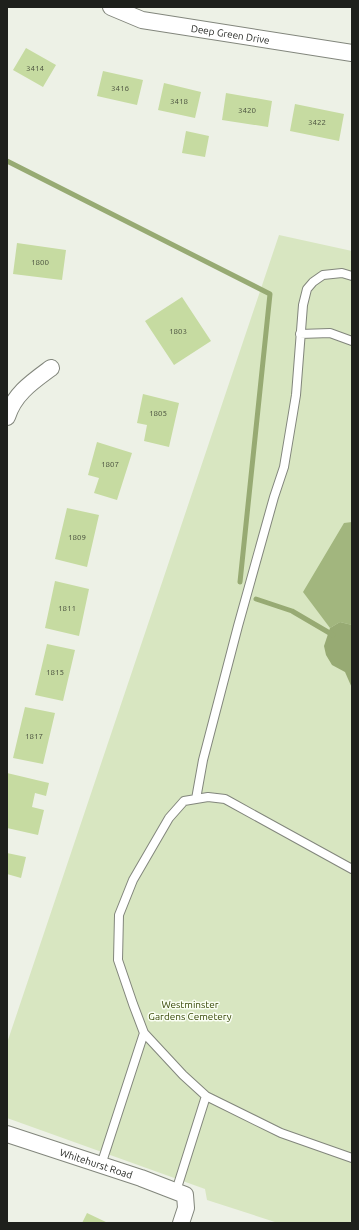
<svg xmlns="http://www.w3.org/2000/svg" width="359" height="1230" font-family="Ubuntu,sans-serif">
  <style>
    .green { fill: #d8e6c1 }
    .forest { fill: #a2b67e }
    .water { fill: #97aa73 }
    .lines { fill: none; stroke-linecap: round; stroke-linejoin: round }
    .stream { stroke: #97aa73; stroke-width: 5 }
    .building { fill: #c6dba1 }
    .lane-casing { stroke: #82867c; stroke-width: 10 }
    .street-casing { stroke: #82867c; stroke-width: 18 }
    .lane { stroke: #fff; stroke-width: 8 }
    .street { stroke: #fff; stroke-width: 16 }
    .labels { text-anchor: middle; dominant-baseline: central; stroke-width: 3; stroke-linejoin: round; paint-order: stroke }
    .number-label { font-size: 8px; fill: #484f3d }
    .street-label { font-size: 10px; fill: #1e201c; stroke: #fafef3 }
    .park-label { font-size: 10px; fill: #354605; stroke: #fafef3 }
  </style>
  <rect width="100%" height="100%" fill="#edf1e6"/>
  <path class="green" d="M279,235L352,251V1223H278L207,1200L205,1189L7,1118V1043Z"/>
  <path class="forest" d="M352,522V625L340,622L330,628L303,592L344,523Z"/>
  <path class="water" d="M340,622L352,625V688L345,672L332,665L326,655L324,646L330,628Z"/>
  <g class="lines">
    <path class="stream" d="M7,161L270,294L240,582
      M256,599L292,611L333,635"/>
  </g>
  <path class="building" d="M26,48L56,65L43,87L13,70Z
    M103,71L143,80L137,105L97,96Z
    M164,83L201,92L195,118L158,110Z
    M226,93L272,101L268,127L222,120Z
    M295,104L344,114L339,141L290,131Z
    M186,131L209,136L205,157L182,153Z
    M17,243L66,250L62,280L13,274Z
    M182,297L211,341L174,365L145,321Z
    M143,394L179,403L169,447L144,441L147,425L137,423Z
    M97,442L132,453L117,500L94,493L99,478L88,475Z
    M67,508L99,515L87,567L55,559Z
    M55,581L89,589L79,636L45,628Z
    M47,644L75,650L63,701L35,695Z
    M25,707L55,713L43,764L13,758Z
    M7,773L49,783L46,796L35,793L32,807L44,810L38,835L7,828Z
    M7,853L26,857L21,878L7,874Z
    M87,1213L108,1223H82Z"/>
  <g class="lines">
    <g class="lane-casing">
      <path id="lane" d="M300,334L330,333L352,341
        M196,799L203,760L238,626L274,497L284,467L296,395L303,305L307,289L313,282L323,275L342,273L352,276
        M352,869L225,799L208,797L184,801L169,818L133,880L119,915L118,960L133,1004L144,1033L183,1075L206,1096L281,1133L352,1158
        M101,1165L144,1033
        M176,1191L206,1096"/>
    </g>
    <g class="street-casing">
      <g id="street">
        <path id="s1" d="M111,7L142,20L352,53"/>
        <path d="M7,417C14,394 32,382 51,368"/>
        <path id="s2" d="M7,1134L141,1178L185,1195L186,1208L181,1223"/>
      </g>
    </g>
    <use href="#lane" class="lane"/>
    <use href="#street" class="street"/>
  </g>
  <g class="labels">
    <g class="number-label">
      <text x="35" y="68">3414</text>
      <text x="120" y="88">3416</text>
      <text x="179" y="101">3418</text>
      <text x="247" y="110">3420</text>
      <text x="317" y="122">3422</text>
      <text x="40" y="262">1800</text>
      <text x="178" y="331">1803</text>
      <text x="158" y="413">1805</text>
      <text x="110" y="464">1807</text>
      <text x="77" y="537">1809</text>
      <text x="67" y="608">1811</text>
      <text x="55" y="672">1815</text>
      <text x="34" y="736">1817</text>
    </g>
    <g class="street-label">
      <text stroke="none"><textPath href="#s1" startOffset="123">Deep Green Drive</textPath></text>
      <text stroke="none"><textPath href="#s2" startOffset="94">Whitehurst Road</textPath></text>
    </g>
    <g class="park-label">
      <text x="190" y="1004">Westminster<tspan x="190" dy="12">Gardens Cemetery</tspan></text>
    </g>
  </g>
  <rect width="359" height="1230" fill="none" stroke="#1e201c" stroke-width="16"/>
</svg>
